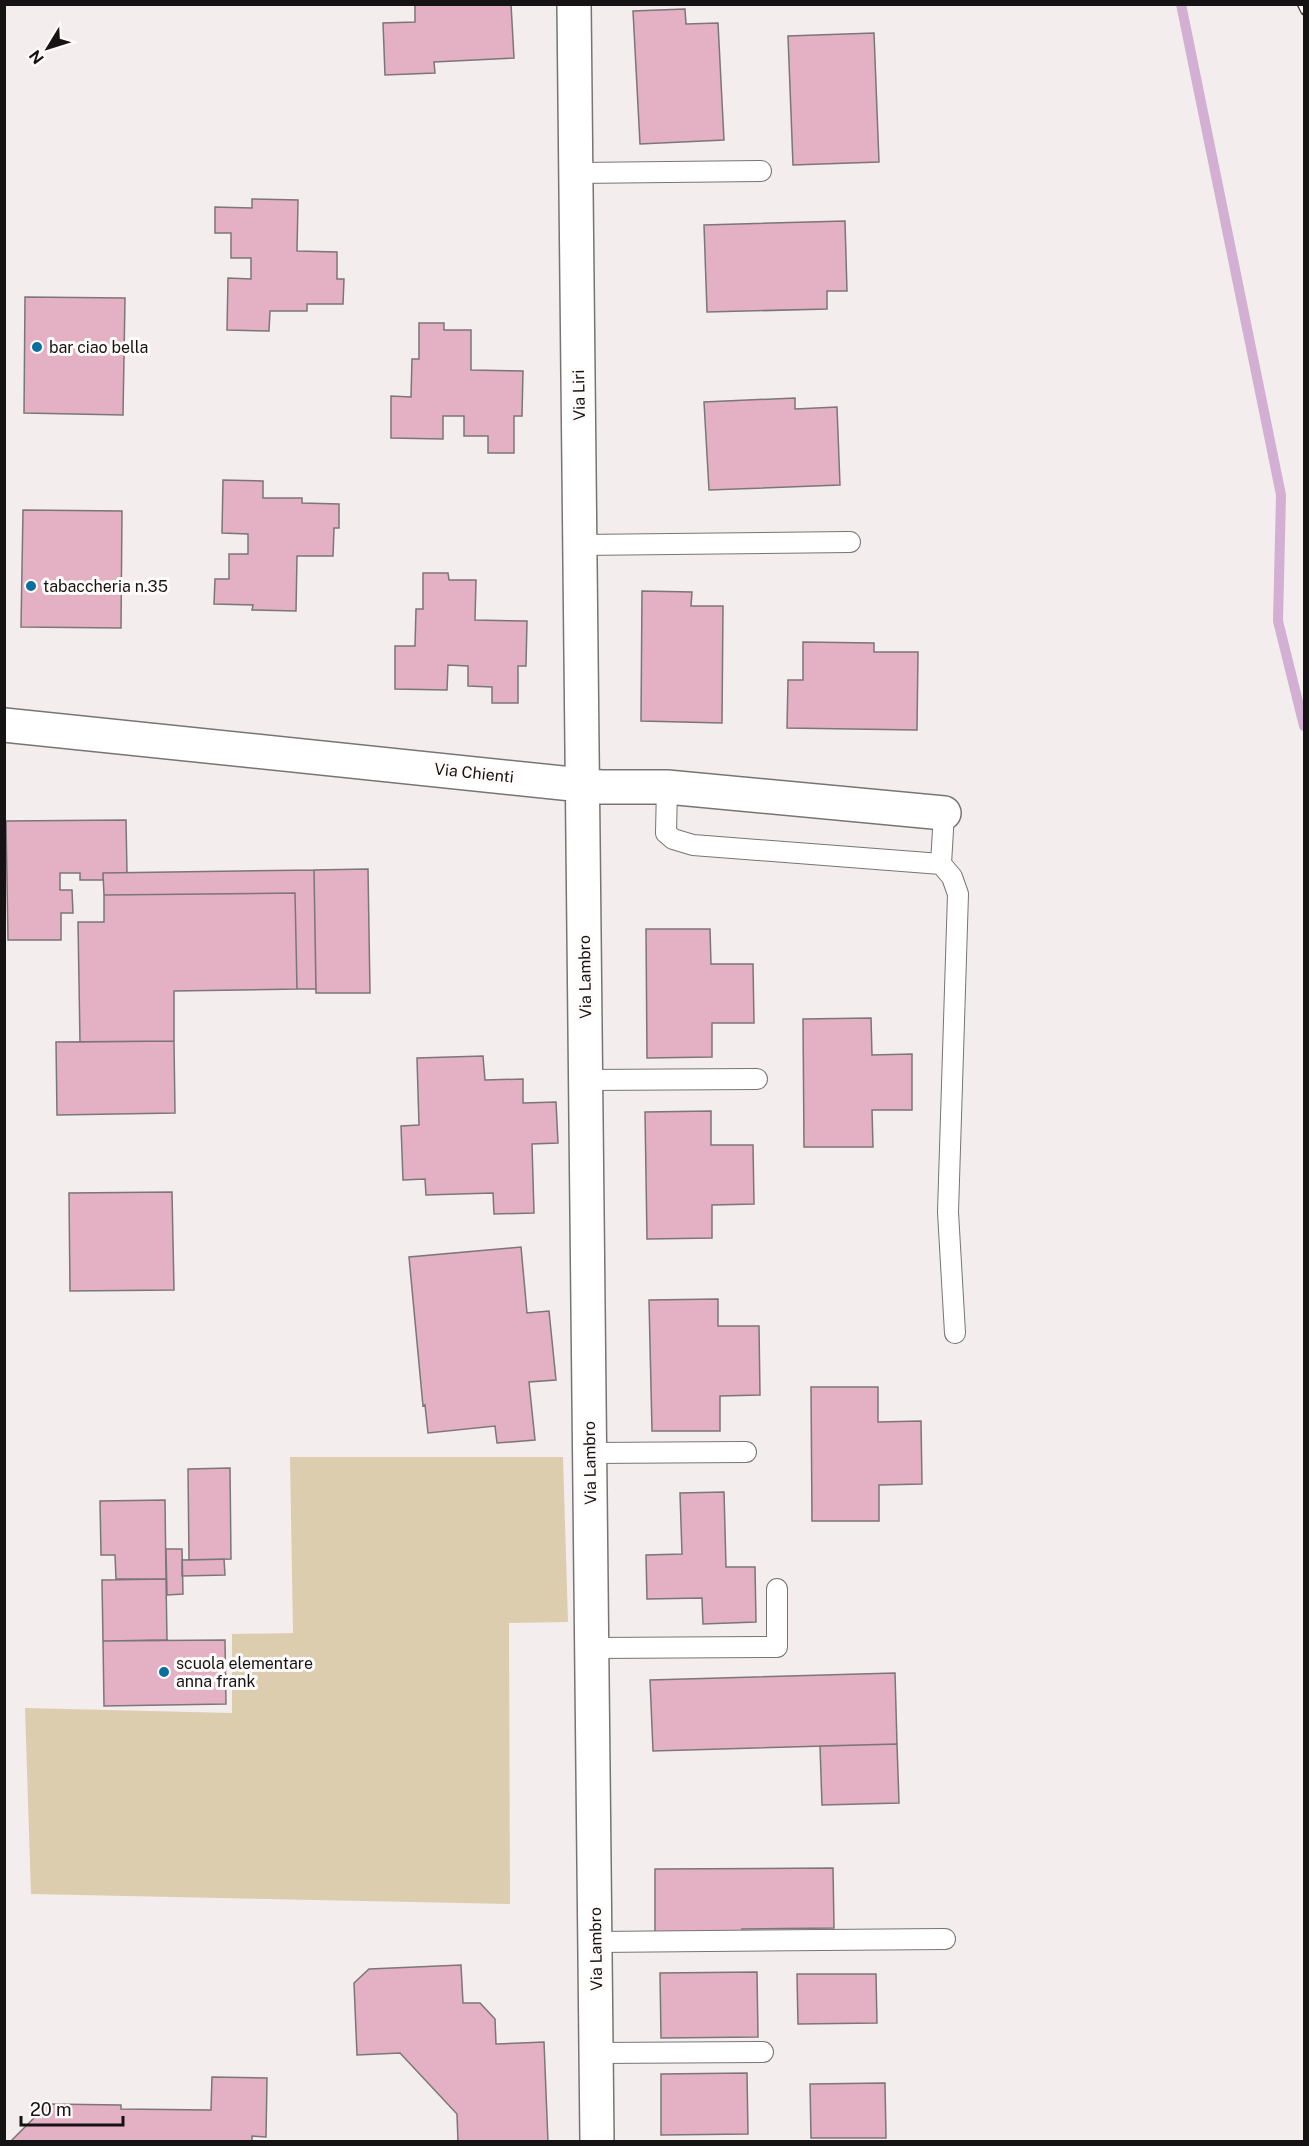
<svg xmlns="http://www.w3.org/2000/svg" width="1309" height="2146" font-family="'Public Sans',sans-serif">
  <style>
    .green { fill: #ddcdaf }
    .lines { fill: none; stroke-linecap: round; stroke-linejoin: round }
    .stream { stroke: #d3afd4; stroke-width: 10 }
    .building { fill: #e4b0c4; stroke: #7b7677; stroke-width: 1.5 }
    .service-casing { stroke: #797474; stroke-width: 22 }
    .minor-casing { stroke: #797474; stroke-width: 36 }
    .service { stroke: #fff; stroke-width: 20 }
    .minor { stroke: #fff; stroke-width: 33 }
    .rail-casing { stroke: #3b3838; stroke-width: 7 }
    .rail { stroke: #fffbfb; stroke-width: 4.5; stroke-dasharray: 14; stroke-linecap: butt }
    .poi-dot { fill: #096f9c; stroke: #fffbfb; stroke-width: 2 }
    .labels { text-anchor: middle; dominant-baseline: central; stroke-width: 6; stroke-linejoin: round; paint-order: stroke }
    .poi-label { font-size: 16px; fill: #151313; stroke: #fffbfb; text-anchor: start }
    .street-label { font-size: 16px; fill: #151313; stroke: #fffbfb }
  </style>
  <rect width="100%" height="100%" fill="#f3eded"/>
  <path class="green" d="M290,1457H563L568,1622L509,1623L510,1904L31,1894L25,1708L232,1713V1634L293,1633Z"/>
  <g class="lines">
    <path class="stream" d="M1181,4L1281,495L1278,621L1304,726"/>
  </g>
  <path class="building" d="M415,4H511L514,58L434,62L435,73L385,75L383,23L415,22Z
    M685,9L686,24L718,23L724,140L640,144L633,11Z
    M874,33L879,162L793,165L788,36Z
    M252,199L298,200L297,251L337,252V279H344L343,304H307V311H270L269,331L227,330L228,278L251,279V258H231V233H215V207L252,208Z
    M845,221L847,291H827V309L707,312L704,225Z
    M25,297L125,298L123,415L24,413Z
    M419,323H444V330H471V370L523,371L522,416H514V453H488V436H464V416H443V439L391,438V396L411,397L412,359H419Z
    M795,398V409L837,407L840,485L709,490L704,402Z
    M223,480L263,481V498H302V503L339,504V528H334L333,556H297L296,611L252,610L253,605L214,604L215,579H229V554H248V534L222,533Z
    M23,510L122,511L121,628L21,627Z
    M423,573H448L449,580H476L475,620L527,621L526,666H518V703H492V687L468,686V666L448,665L447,690L395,689V646H415L416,609H423Z
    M642,591L692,592L691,606H723L722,723L641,721Z
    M803,642L874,643V652H918L917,730L787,728L788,680H803Z
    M126,820L127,873H103V880H80V873H60V890H72L73,913H61V940H8L6,821Z
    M368,869L370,993H316L314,870Z
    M314,870L316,989H297L295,893L104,895L103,873Z
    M295,893L297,989L174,991V1041L80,1042L78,922H104V895Z
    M646,929H710L711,964H753L754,1023H712V1057L647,1058Z
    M871,1018L872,1055L912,1054V1110H872L873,1147H804L803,1019Z
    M174,1041L175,1113L57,1115L56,1042Z
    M483,1056L485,1080L523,1079V1103L556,1102L558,1143L532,1144L534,1213L494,1214L493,1193L426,1195L425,1179L403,1180L401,1126L419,1125L417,1058Z
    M711,1111V1145H753L754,1204L712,1205V1238L647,1239L645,1112Z
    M172,1192L174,1290L70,1291L69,1193Z
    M521,1247L527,1313L549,1311L556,1380L529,1382L535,1440L497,1443L495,1426L428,1433L425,1405L423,1406L409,1257Z
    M718,1299V1326H759L760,1395L720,1396V1431H652L649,1300Z
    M811,1387H878V1422L921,1421L922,1484L879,1485V1521H812Z
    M230,1468L231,1559L189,1560L188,1469Z
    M724,1492L726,1567H755L756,1622L703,1624L702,1598L647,1599L646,1555L682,1554L680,1493Z
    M165,1500L166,1579H116L115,1555H101L100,1501Z
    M166,1549H182L183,1594L167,1595Z
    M224,1559L225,1575L182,1576V1560Z
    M166,1579L167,1640L103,1641L102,1580Z
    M225,1640L226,1704L104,1706L103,1641Z
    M895,1673L897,1744L653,1751L650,1680Z
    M897,1744L899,1803L822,1805L820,1746Z
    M833,1868L834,1928L742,1929V1934L655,1935V1869Z
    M461,1965L463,2003H480L495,2019L496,2044L544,2042L548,2142H458L457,2114L400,2053L357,2055L354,1983L369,1969Z
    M757,1972L758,2037L661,2038L660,1973Z
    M797,1974H876L877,2023L798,2024Z
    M747,2073L748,2134L661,2135V2074Z
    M212,2077L267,2078L266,2137L252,2136V2142H10L48,2104L121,2105V2109L211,2110Z
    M885,2083L886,2138H811L810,2084Z"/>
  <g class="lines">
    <g class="service-casing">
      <path id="service" d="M576,173L761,171
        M580,545L850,542
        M667,787L666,833L673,839L693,845L941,864
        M944,813L941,864L952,877L958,894L948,1212L955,1333
        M586,1080L757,1079
        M590,1453L746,1452
        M593,1648L777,1647V1589
        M596,1942L945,1939
        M596,2053L763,2052"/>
    </g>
    <g class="minor-casing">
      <path id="minor" d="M574,4L597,2142
        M4,725L601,787H667L944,813"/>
    </g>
    <use href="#service" class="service"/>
    <use href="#minor" class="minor"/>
    <g class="rail-casing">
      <path id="rail" d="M1300,4L1304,12"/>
    </g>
    <use href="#rail" class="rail"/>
  </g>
  <g class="poi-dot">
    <circle cx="37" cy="347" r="6"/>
    <circle cx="31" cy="586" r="6"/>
    <circle cx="164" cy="1672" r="6"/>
  </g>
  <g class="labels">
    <g class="poi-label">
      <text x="49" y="347">bar ciao bella</text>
      <text x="43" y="586">tabaccheria n.35</text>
      <text x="176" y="1663">scuola elementare<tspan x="176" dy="18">anna frank</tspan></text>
    </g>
    <g class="street-label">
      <text transform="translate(579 395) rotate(-91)">Via Liri</text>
      <text transform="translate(474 773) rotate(6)">Via Chienti</text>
      <text transform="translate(585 977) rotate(-91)">Via Lambro</text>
      <text transform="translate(590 1463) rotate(-91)">Via Lambro</text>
      <text transform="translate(596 1949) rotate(-91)">Via Lambro</text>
    </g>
  </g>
  <rect width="1309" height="2146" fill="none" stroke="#151313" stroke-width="12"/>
  <g transform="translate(48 48) rotate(232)" stroke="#fffbfb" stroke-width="4.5" paint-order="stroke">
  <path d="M0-4.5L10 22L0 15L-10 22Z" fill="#151313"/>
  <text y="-9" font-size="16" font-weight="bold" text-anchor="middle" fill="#151313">N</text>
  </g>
  <path d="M21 2116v9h102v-9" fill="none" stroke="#151313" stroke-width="3"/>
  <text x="30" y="2116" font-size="18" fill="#151313" stroke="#fffbfb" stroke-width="4.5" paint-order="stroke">20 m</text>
</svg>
